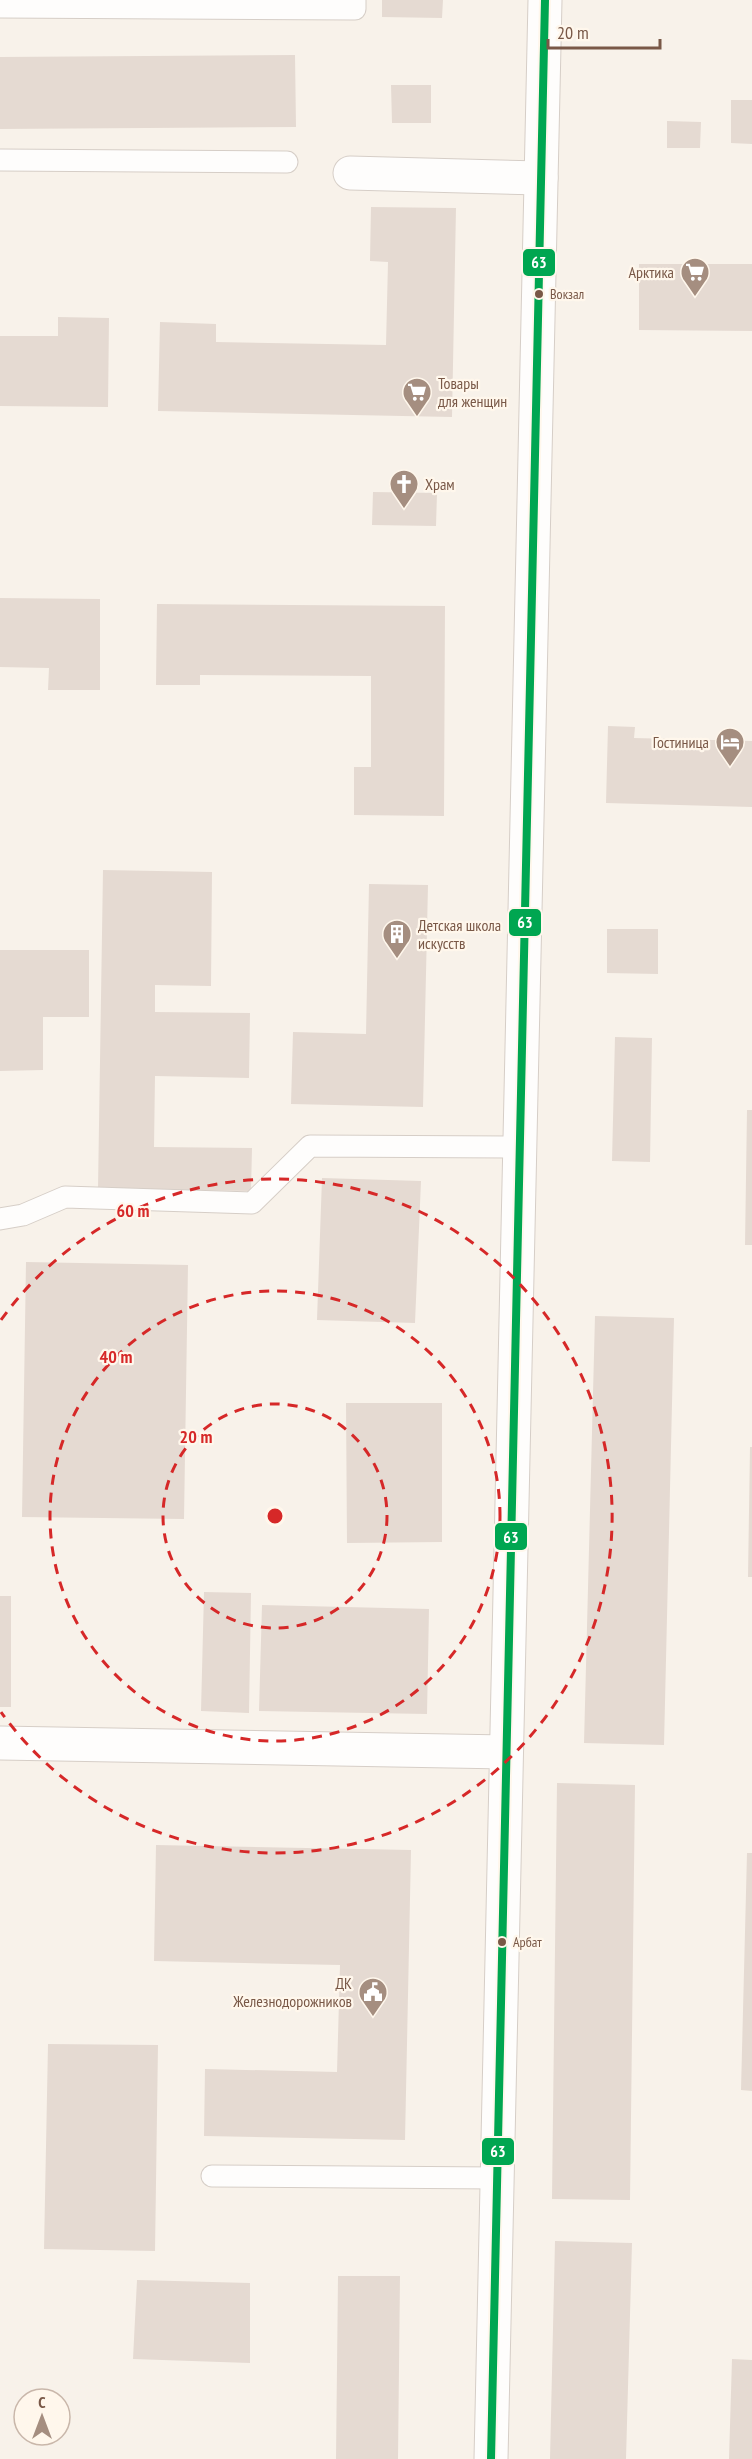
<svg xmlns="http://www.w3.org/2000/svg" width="752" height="2459" font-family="'PT Sans Narrow',sans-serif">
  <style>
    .building { fill: #e5dad2 }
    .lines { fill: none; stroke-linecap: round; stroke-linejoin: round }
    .service-casing { stroke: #d6cec7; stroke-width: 23 }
    .minor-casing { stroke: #d6cec7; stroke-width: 35 }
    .tertiary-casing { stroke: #d6cec7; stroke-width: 35 }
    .service { stroke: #fefdfc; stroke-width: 21 }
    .minor { stroke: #fefdfc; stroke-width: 33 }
    .tertiary { stroke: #fefdfc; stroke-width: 33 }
    .bus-1-casing { stroke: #fff7ec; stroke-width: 12 }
    .bus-1 { stroke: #00a651; stroke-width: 8 }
    .ring { fill: none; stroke: #d62828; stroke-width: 3; stroke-dasharray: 10 8 }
    .bus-dot { fill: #795847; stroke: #fff7ec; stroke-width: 2 }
    .labels { text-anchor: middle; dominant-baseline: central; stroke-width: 4.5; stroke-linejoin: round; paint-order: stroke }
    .bus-label { font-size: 14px; fill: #795847; stroke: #fff7ec; text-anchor: start }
    .poi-label { font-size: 16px; fill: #795847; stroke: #fff7ec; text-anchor: end }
    .centre { fill: #d62828; stroke: #fff7ec; stroke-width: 3 }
    .ring-label { font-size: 18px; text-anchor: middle; font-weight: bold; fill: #d62828; stroke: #fff7ec; stroke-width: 4.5; stroke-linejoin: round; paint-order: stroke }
    .line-badge { stroke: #fff7ec; stroke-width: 2 }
    .badge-label { font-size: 16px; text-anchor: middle; font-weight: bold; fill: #fff }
  </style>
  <rect width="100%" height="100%" fill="#f8f2ea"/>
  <path class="building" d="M382,0H443L442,18L382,17Z
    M295,55L296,127L0,129V57Z
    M391,85H431V123H392Z
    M731,100H752V144L731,143Z
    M667,121L701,122L700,148H667Z
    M371,207L456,208L452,417L158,411L160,322L216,324V342L386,345L388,262L370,261Z
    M639,264H752V331L639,330Z
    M58,317L109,318L108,407L0,406V336H58Z
    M373,492L437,493L436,526L372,525Z
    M0,598L100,599V690H48L49,668L0,667Z
    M157,604L445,606L444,816L354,815V767H371V676L200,675V685H156Z
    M608,726L635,727L634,738L752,741V807L606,803Z
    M103,870L212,872L211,986L155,985V1012L250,1013L249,1078L155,1076L154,1147L252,1148L251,1191L98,1189Z
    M369,884L428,885L423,1107L291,1104L293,1032L366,1034Z
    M607,929H658V974L607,973Z
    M0,950H89V1017H43V1070L0,1071Z
    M615,1037L652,1038L650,1162L612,1161Z
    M747,1110H752V1245H745Z
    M322,1178L421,1181L415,1323L317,1320Z
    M26,1262L188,1265L184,1519L22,1517Z
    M595,1316L674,1318L664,1745L584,1743Z
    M346,1403H442V1542L347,1543Z
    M750,1447H752V1577H748Z
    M204,1592L251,1593L249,1713L201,1711Z
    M0,1596H11V1707H0Z
    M262,1605L429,1609L427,1714L259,1711Z
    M557,1783L635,1785L630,2200L552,2199Z
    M156,1845L411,1850L405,2140L204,2136L205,2069L337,2072L340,1965L154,1961Z
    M747,1853H752V2091L741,2090Z
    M48,2044L158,2045L155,2251L44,2249Z
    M555,2241L632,2243L626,2459H550Z
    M338,2276H400L398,2459H336Z
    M137,2280L250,2283V2363L133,2359Z
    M732,2359L752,2360V2459H729Z"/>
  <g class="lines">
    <g class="service-casing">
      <path id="service" d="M0,7L355,9V0
        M0,160L287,162
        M0,1219L23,1215L65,1197L252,1203L310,1146L520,1147
        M212,2176L497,2178"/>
    </g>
    <g class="minor-casing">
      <path id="minor" d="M350,173L541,178"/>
    </g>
    <g class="tertiary-casing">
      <path id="tertiary" d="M0,1743L506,1752
        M491,2459L545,0"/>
    </g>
    <use href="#service" class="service"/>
    <use href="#minor" class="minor"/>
    <use href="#tertiary" class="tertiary"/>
    <g class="bus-1-casing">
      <path id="bus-1" d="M491,2459L545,0"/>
    </g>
    <use href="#bus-1" class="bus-1"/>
  </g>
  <g class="ring">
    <circle cx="275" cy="1516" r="112"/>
    <circle cx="275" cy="1516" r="225"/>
    <path d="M1 1320A337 337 0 1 1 1 1712"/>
  </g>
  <defs>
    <g id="supermarket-pin" transform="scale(1.5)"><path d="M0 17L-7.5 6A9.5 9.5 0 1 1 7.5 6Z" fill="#a58e80" stroke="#fff7ec"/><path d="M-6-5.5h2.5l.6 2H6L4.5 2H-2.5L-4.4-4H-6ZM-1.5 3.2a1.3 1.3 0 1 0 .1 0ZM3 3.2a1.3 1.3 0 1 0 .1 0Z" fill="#fff"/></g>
    <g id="church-pin" transform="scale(1.5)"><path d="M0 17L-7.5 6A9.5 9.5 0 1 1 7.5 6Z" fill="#a58e80" stroke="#fff7ec"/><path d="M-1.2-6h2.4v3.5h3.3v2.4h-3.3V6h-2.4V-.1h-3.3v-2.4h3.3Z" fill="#fff"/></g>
    <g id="hotel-pin" transform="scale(1.5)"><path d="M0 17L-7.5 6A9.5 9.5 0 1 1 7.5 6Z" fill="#a58e80" stroke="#fff7ec"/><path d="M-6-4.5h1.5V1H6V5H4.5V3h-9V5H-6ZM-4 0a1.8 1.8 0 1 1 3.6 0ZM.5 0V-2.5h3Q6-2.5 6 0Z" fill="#fff"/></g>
    <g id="building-pin" transform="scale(1.5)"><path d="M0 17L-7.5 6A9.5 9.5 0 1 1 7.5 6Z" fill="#a58e80" stroke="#fff7ec"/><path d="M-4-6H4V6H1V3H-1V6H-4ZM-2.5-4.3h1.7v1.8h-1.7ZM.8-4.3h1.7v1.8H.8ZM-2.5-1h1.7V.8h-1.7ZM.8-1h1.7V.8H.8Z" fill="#fff"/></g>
    <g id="civic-pin" transform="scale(1.5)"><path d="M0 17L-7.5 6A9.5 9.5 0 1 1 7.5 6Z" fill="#a58e80" stroke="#fff7ec"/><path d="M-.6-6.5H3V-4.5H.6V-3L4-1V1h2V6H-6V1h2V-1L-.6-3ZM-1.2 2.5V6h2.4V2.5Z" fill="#fff"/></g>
  </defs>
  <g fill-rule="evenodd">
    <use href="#supermarket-pin" x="695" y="272"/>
    <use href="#supermarket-pin" x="417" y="392"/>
    <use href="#church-pin" x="404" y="484"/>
    <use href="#hotel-pin" x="730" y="742"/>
    <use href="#building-pin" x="397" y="934"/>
    <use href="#civic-pin" x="373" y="1992"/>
  </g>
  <g class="bus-dot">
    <circle cx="539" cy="294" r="5"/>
    <circle cx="502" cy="1942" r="5"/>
  </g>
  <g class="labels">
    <g class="bus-label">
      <text x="550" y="294">Вокзал</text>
      <text x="513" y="1942">Арбат</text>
    </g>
    <g class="poi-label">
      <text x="674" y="272">Арктика</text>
      <text x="438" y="383" text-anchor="start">Товары<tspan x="438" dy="18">для женщин</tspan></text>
      <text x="425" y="484" text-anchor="start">Храм</text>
      <text x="709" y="742">Гостиница</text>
      <text x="418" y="925" text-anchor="start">Детская школа<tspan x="418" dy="18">искусств</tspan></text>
      <text x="352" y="1983">ДК<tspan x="352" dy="18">Железнодорожников</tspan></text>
    </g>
  </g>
  <circle cx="275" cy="1516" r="9" class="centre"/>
  <g class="ring-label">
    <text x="133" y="1217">60 m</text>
    <text x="116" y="1363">40 m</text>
    <text x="196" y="1443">20 m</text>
  </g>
  <g class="line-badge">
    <rect x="522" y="248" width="34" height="29" rx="6" fill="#00a651"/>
    <rect x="508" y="908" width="34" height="29" rx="6" fill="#00a651"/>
    <rect x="494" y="1522" width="34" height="29" rx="6" fill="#00a651"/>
    <rect x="481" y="2137" width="34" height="29" rx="6" fill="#00a651"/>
  </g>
  <g class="badge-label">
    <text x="539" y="268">63</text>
    <text x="525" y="928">63</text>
    <text x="511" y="1543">63</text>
    <text x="498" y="2157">63</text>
  </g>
  <g transform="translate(42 2417)"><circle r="28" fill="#fff7ec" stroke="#c9b7aa" stroke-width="1.5"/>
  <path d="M0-4.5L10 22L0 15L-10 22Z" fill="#a58e80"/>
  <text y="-9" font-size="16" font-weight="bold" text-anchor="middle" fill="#795847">С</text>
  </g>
  <path d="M548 39v9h112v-9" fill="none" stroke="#795847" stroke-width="3"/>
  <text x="557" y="39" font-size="18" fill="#795847" stroke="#fff7ec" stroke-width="4.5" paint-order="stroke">20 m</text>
</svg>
